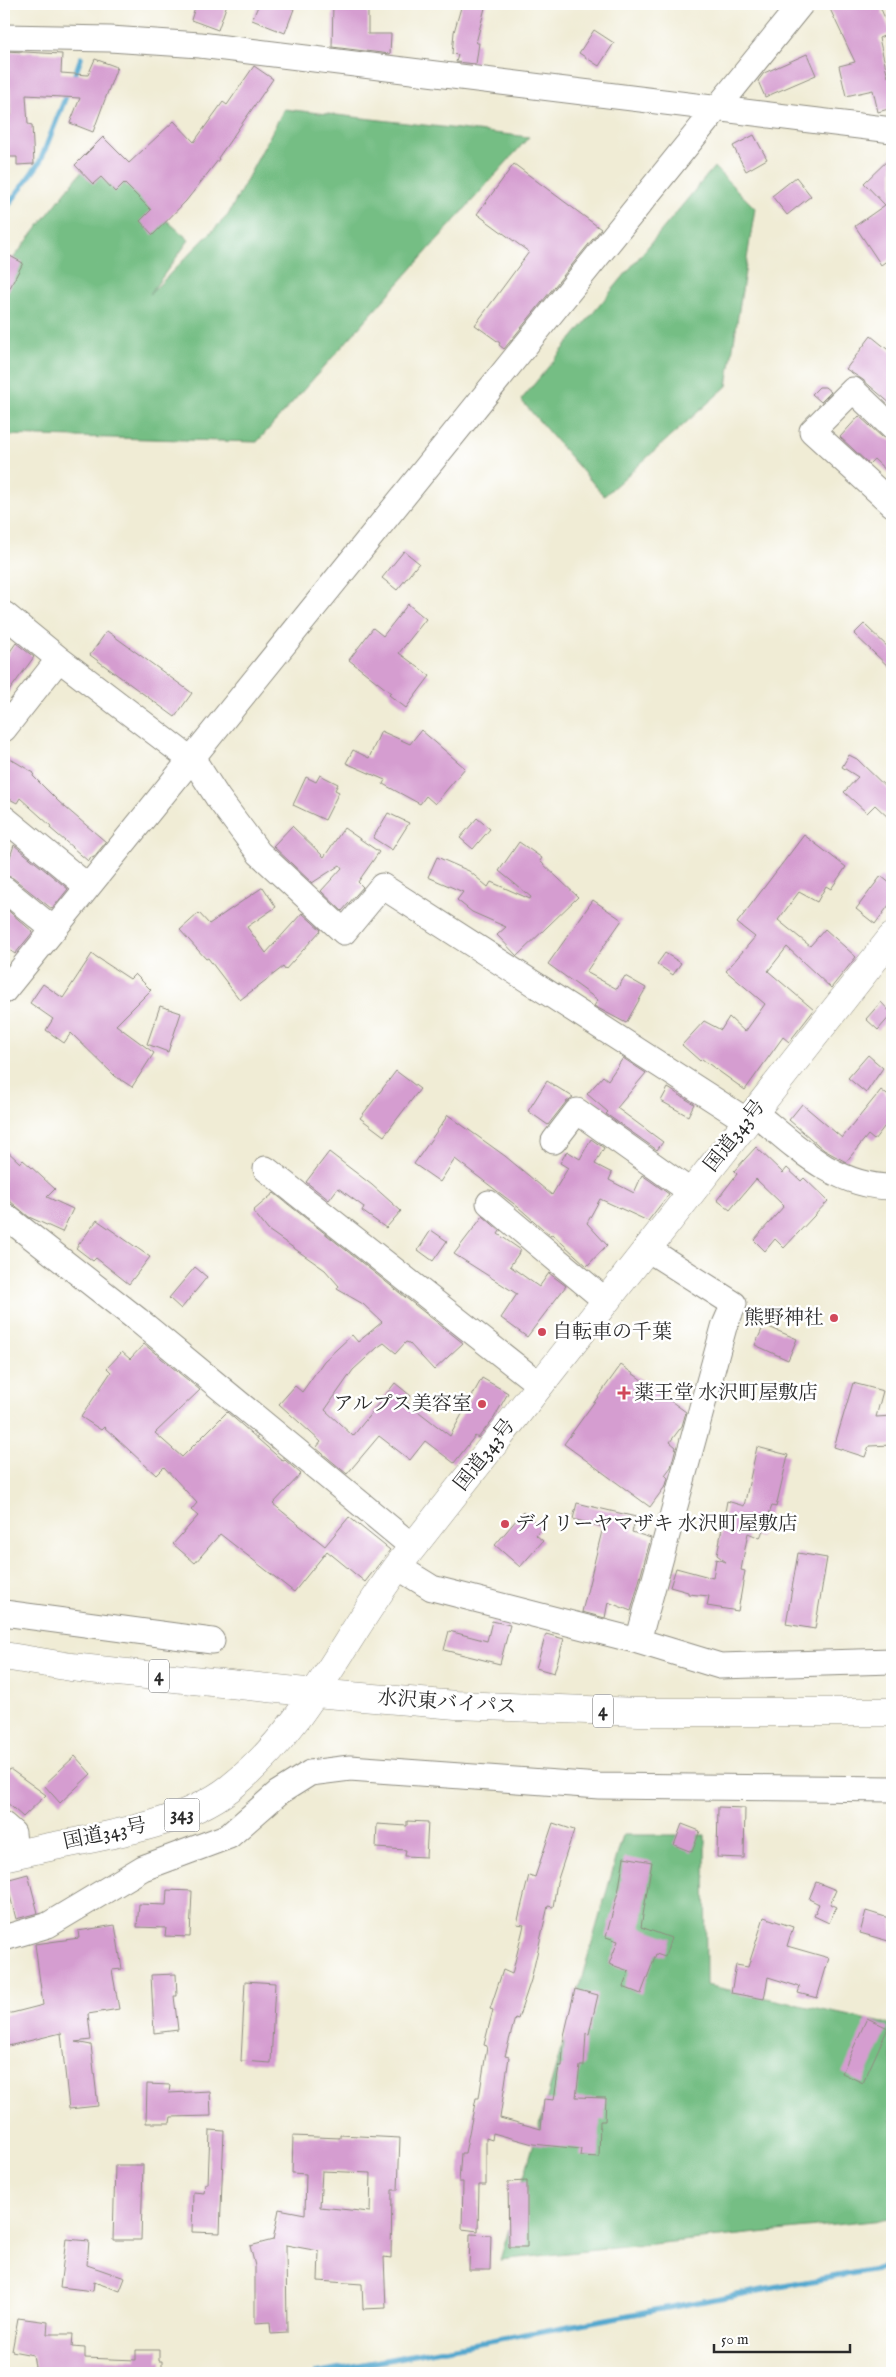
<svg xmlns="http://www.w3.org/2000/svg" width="896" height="2377" font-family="'IM FELL English','Noto Serif JP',serif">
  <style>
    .forest { fill: #75be84; stroke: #507458 }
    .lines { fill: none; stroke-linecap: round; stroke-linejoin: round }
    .stream { stroke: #52a7ce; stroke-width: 5.5 }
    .building { fill: #d59dd0; fill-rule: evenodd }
    .minor-casing { stroke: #8e8c80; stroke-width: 27 }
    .highway-casing { stroke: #8e8c80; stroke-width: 29 }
    .minor { stroke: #fff; stroke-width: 25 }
    .highway { stroke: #fff; stroke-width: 28 }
    .poi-dot { fill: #d1495b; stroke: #fff; stroke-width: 2 }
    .labels { text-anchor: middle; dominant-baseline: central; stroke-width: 5; stroke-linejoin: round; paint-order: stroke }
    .shield { fill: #fff; stroke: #6b6b6b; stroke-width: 1 }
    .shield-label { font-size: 19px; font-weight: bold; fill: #2b2b2b }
    .street-label { font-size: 20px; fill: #2b2b2b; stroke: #fff }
    .poi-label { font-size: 20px; fill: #2b2b2b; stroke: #fff; text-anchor: start }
  </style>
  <rect width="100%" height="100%" fill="#fff"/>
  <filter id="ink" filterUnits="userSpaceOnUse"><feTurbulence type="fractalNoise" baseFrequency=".02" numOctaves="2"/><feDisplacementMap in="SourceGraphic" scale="10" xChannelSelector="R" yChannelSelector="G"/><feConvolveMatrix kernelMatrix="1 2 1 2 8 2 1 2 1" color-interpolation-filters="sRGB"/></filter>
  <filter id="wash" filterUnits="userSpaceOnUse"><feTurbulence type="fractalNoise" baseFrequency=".0096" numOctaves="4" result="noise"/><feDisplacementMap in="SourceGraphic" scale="20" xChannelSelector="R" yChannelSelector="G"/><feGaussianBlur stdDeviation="1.12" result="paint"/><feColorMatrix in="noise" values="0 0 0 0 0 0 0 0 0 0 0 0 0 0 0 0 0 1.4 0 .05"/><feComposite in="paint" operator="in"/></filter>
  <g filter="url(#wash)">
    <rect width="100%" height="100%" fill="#f0ecd5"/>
    <path class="forest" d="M284,109L529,137L257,442L4,435V270L94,156L189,240L150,294L228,215Z
      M714,167L755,208L727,386L604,496L521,400Z
      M623,1835H705L706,1985L892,2025V2219L500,2260Z"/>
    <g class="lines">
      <path class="stream" d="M73,80L81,58
        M4,211L40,162L68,91
        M316,2373L892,2266"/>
    </g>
    <g id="blocks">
      <path class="building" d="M196,4H227L218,30L191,20Z
        M259,4H281L294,9L285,33L252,20Z
        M333,4H368V34H391L390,54L332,47Z
        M462,4H486L476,43H479L476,64L456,62L458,55L452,54L454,32Z
        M841,4H879L891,33L879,38L888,77L892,75V108L878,112L873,90L846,96L839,66L855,62L830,9Z
        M594,30L614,43L599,66L579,53Z
        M5,51L62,54L61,73L88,75L95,59L117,67L93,132L70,123L80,98L26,95L28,124L32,125L34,164L17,165V157H4V116H11L10,88H4Z
        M807,54L816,75L765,97L758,81L764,73Z
        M254,66L273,79L218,158L219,159L186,201L153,235L140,221L151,210L124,183L115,192L101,177L93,184L75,165L103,137L129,163L174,121L194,142L223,102L227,105Z
        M754,135L767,159L746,171L733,146Z
        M892,156V257L881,265L855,226L885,205L864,183Z
        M514,164L601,229L504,349L499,345L500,343L475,325L529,252L477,214Z
        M796,177L811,196L787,215L772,196Z
        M10,256L23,263L4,299V267Z
        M871,336L892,353V405L863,380L846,369Z
        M819,387H825L831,392L821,402L812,394Z
        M859,416L882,437L892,441V476L874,459L869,464L840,437Z
        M404,551L419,563L397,590L382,578Z
        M408,604L426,619L399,653L430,676L406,708L389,695L391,693L349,660L373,628L383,636Z
        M864,624L892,651V670L854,634Z
        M107,631L192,693L175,717L90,655Z
        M16,643L34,657L4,698V660Z
        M421,730L465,768L435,804L426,796L420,804L383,784L385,780L346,763L353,750L369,758L381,731L410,744Z
        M4,755L34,773L33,776L59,802L106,842L93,858L91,857L88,861L50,828L51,826L20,798L17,803L4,796Z
        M849,755L857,759L892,793V821L875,805L867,813L844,792L858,777L842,767Z
        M320,775L338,784L335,790L339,792L325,820L293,805L306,777L316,782Z
        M388,813L409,823L392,850L373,838Z
        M477,818L490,829L473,849L460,838Z
        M292,826L324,857L344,828L379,852L358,882L363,887L342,911L321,891L342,868L340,865L312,883L273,846Z
        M804,835L846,867L831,889L826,886L817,902L799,892L778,920L810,946L825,929L856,957L831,988L787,947L768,971L814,1010L789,1042L783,1037L745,1090L702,1059L700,1061L682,1045L704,1021L721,1030L729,1017L745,1032L765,1004L726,971L755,937L737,923Z
        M519,842L542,858L540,861L578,897L517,956L497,935L506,927L472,912L457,900L463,892L428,877L437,857L469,871L488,887L491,882L530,899L531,897L499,871Z
        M14,845L68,889L52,909L13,878L4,875Z
        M881,876L892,885V901L875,924L856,909Z
        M263,887L276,907L247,927L266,953L302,913L321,930L285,970L283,967L240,1000L208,958L206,959L180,930L199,913L209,924Z
        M593,900L622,920L586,972L617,989L625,976L646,988L626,1023L594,1006L598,1000L548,964Z
        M4,907L33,932L15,954L4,946Z
        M665,953L681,963L673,975L657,964Z
        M92,954L130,979L135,974L151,990L116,1025L154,1053L132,1087L115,1076L71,1033L64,1043L46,1030L53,1019L30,1003L43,984L63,998Z
        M881,1002L892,1014L878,1030L866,1019Z
        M160,1006L181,1013L168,1052L147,1044Z
        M868,1055L883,1068L866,1093L848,1078Z
        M623,1058L646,1073L617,1108L663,1142L657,1150L606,1114L608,1112L587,1094L603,1076L608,1080Z
        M396,1071L420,1089L384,1136L360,1118Z
        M547,1081L573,1097L566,1102L548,1125L528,1111Z
        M668,1088L694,1104L688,1116L661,1101Z
        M881,1090L892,1099V1117L874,1140L868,1135L846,1162L824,1150L789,1120L802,1104L842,1138Z
        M448,1115L505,1156L552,1195L568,1168L560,1163L567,1151L580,1159L591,1139L604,1148L595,1164L612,1173L609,1180L634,1193L642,1175L669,1194L648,1221L600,1199L587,1223L607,1245L587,1266L552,1234L551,1236L518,1207L455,1159L440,1182L414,1164Z
        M756,1147L783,1173L787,1168L801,1181L804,1178L828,1201L784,1248L775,1239L765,1251L754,1240L784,1206L756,1179L730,1210L717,1200L737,1174L734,1171Z
        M4,1148L20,1163L23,1160L30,1166L55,1189L47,1197L73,1209L62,1232L29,1217L4,1196Z
        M329,1152L372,1185L401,1211L386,1228L362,1211L364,1207L338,1188L329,1200L306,1182Z
        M274,1193L463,1343L434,1370L409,1343L406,1342L396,1353L384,1343L378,1347L353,1370L325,1410L353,1436L395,1383L411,1396L406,1402L450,1436L482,1378L508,1393L494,1418L478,1438L475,1436L454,1463L425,1441L410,1460L379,1436L347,1474L316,1448L321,1442L279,1404L295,1386L302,1392L324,1361L352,1335L358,1342L382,1322L363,1304L337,1289L339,1286L325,1270L268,1230L253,1211Z
        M483,1216L500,1231L498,1234L521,1250L510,1266L539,1287L549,1273L566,1286L527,1337L501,1318L517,1294L454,1254Z
        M97,1220L150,1257L129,1284L96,1258L93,1261L76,1248Z
        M431,1230L447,1241L433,1261L418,1250Z
        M195,1267L207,1277L181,1309L169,1298Z
        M764,1325L797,1339L788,1360L755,1345Z
        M144,1344L200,1390L155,1433L182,1457L227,1412L283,1461L285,1460L301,1474L273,1504L325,1546L349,1517L390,1550L365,1582L327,1551L294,1592L220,1534L195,1563L173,1544L198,1516L191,1510L197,1503L164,1467L156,1475L104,1427L101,1430L81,1417L111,1372L107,1368L122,1352L130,1359Z
        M621,1365L686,1412L682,1426L670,1442L676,1447L671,1467L665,1475L668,1478L666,1485L650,1507L564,1444Z
        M853,1383L883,1391L876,1417L892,1416V1445L869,1446L865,1457L834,1447Z
        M757,1447L788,1455L776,1507L772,1506L760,1538L748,1533L741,1570L745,1571L738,1611L707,1606L709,1596L688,1594V1592L670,1587L676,1568L713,1578L716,1559L726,1562L717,1555L727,1501L744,1506Z
        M577,1503L636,1517L632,1532L651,1538L631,1611L608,1602L605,1618L582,1612L603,1527L573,1519Z
        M523,1512L542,1528L536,1535L543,1541L520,1567L495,1545Z
        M798,1553L827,1558L815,1629L786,1624Z
        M492,1621L510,1625L500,1664L444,1650L449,1631L487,1641Z
        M546,1634L564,1639L554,1673L536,1668Z
        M75,1756L91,1774L60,1803L44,1785Z
        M10,1769L46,1795L23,1817L4,1800V1778Z
        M718,1807L745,1808L744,1858L717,1857Z
        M407,1821L428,1822L426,1857L405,1856L406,1850L376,1848L377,1824L407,1826Z
        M553,1823L574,1830L557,1882L553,1907L548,1906L531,1980L518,2019L515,2018L505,2056L509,2057L500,2118L541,2129L544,2099L554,2100L559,2066H562L564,2036L575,1989L598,1995L589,2034L586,2033L584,2066H580L576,2097L606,2098L605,2121H600L599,2157L580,2156L581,2149L533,2144L493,2133L492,2140L486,2138V2185H479L478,2231L462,2229L463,2182H459L461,2153H465L476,2098H479L487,2046L484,2045L493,2010L490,2009L503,1970L512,1974L524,1925L517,1924L529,1875L535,1877Z
        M682,1824L700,1831L692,1852L674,1845Z
        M624,1857L652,1862L641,1927L671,1938L665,1957L656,1954L641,1994L623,1987L629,1971L609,1964L618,1941L606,1937L619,1888Z
        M28,1874L38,1913L16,1919L6,1880Z
        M816,1882L836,1890L830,1904L836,1907L829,1923L814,1916L819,1904L809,1899Z
        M167,1890L192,1891L190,1937L165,1936L166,1928L137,1927L139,1904L166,1905Z
        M866,1911L892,1919V1942L860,1933Z
        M764,1917L793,1927L787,1946L829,1958L817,1998L798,1993L800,1987L768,1977L764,1999L731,1993L736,1965L748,1967Z
        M115,1925L122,1969L112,1970L119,2009L88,2014L91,2040L75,2042L91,2045L98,2106L69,2109L61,2033L4,2047V2015L43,2005L35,1944L79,1938L78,1931Z
        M176,1974L177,1996H174L178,2030L154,2033L151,1975Z
        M245,1981L275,1983L271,2063L241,2061Z
        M867,2018L888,2028L863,2083L842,2073Z
        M147,2084L170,2085L169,2093L210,2091L211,2116L171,2117L170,2123H146Z
        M210,2130L224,2131L220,2233L192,2232L193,2192L204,2193L205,2184H208Z
        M340,2135L400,2138L398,2190H392L391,2258L384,2257L386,2308L363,2309L362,2284L318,2281L319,2251L286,2245L287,2333L271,2334L270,2322L255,2323V2266L250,2246L273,2240L279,2209L305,2214L306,2174L292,2173L293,2136L340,2138ZM322,2171L371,2173L370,2212L320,2207Z
        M115,2165H143L141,2240H113Z
        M527,2181V2247H509L508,2182Z
        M470,2234L491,2235L490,2270H469Z
        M66,2239L89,2241L87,2265L125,2278L120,2291L94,2282L93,2291L60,2287Z
        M18,2318L48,2322L47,2334H73L72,2347L85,2348V2358L136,2360V2350H159V2361H162V2373H36L33,2355L12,2351Z"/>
    </g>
  </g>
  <g filter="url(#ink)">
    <use href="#blocks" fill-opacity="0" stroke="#8e8c80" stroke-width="1"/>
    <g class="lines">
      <g class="minor-casing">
        <path id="minor" d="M4,37L110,39L200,45L892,130
          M892,427L853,390L812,431L892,504
          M4,614L59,659L190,759L198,767L218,798L259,853L344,932L382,886L747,1121
          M4,729L59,659
          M4,818L87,886
          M4,889L53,929
          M4,991L801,4
          M754,1112C795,1146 835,1187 892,1187
          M554,1141L577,1111L691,1192
          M266,1169L540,1385
          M489,1203L606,1301
          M4,1215L138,1320L413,1547
          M398,1567L432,1588L638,1641L720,1666L892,1661
          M4,1613L212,1641
          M638,1641L724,1327L734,1304L646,1248
          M4,1825L13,1833L15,1854
          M4,1938L48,1925L143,1868L229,1836L278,1793L310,1773L350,1768L599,1786L892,1789"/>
      </g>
      <g class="highway-casing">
        <path id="highway" d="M4,1656L71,1667L315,1693L456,1705L639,1712H892
          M4,1857C73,1839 174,1832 230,1788C306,1729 344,1637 401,1562C564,1353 728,1145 892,937"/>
      </g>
      <use href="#minor" class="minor"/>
      <use href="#highway" class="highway"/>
    </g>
  </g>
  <g class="poi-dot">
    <circle cx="834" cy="1318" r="5"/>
    <circle cx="542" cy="1332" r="5"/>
    <path d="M621.5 1385.5h5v5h5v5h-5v5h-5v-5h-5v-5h5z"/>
    <circle cx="482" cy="1404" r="5"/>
    <circle cx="505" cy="1524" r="5"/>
  </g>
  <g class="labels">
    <g class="shield">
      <rect x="149" y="1659.5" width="20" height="33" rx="4"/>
      <rect x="593" y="1694.5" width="20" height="33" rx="4"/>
      <rect x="164.5" y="1798.5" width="35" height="33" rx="4"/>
    </g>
    <g class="shield-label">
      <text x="159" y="1676">4</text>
      <text x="603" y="1711">4</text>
      <text x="182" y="1815">343</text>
    </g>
    <g class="street-label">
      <text transform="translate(735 1136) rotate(-52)">国道343号</text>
      <text transform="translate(485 1455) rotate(-52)">国道343号</text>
      <text transform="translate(447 1703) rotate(4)">水沢東バイパス</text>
      <text transform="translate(105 1834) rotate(-12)">国道343号</text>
    </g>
    <g class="poi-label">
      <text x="824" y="1318" text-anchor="end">熊野神社</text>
      <text x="552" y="1332">自転車の千葉</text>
      <text x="634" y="1393">薬王堂 水沢町屋敷店</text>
      <text x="472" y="1404" text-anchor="end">アルプス美容室</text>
      <text x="515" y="1524">デイリーヤマザキ 水沢町屋敷店</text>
    </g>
  </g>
  <rect width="896" height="2377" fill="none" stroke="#fff" stroke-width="20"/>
  <path d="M714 2344v8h136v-8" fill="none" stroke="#2b2b2b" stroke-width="2.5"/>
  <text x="721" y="2344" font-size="15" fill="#2b2b2b" stroke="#ffffff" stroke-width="4" paint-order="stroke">50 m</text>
</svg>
